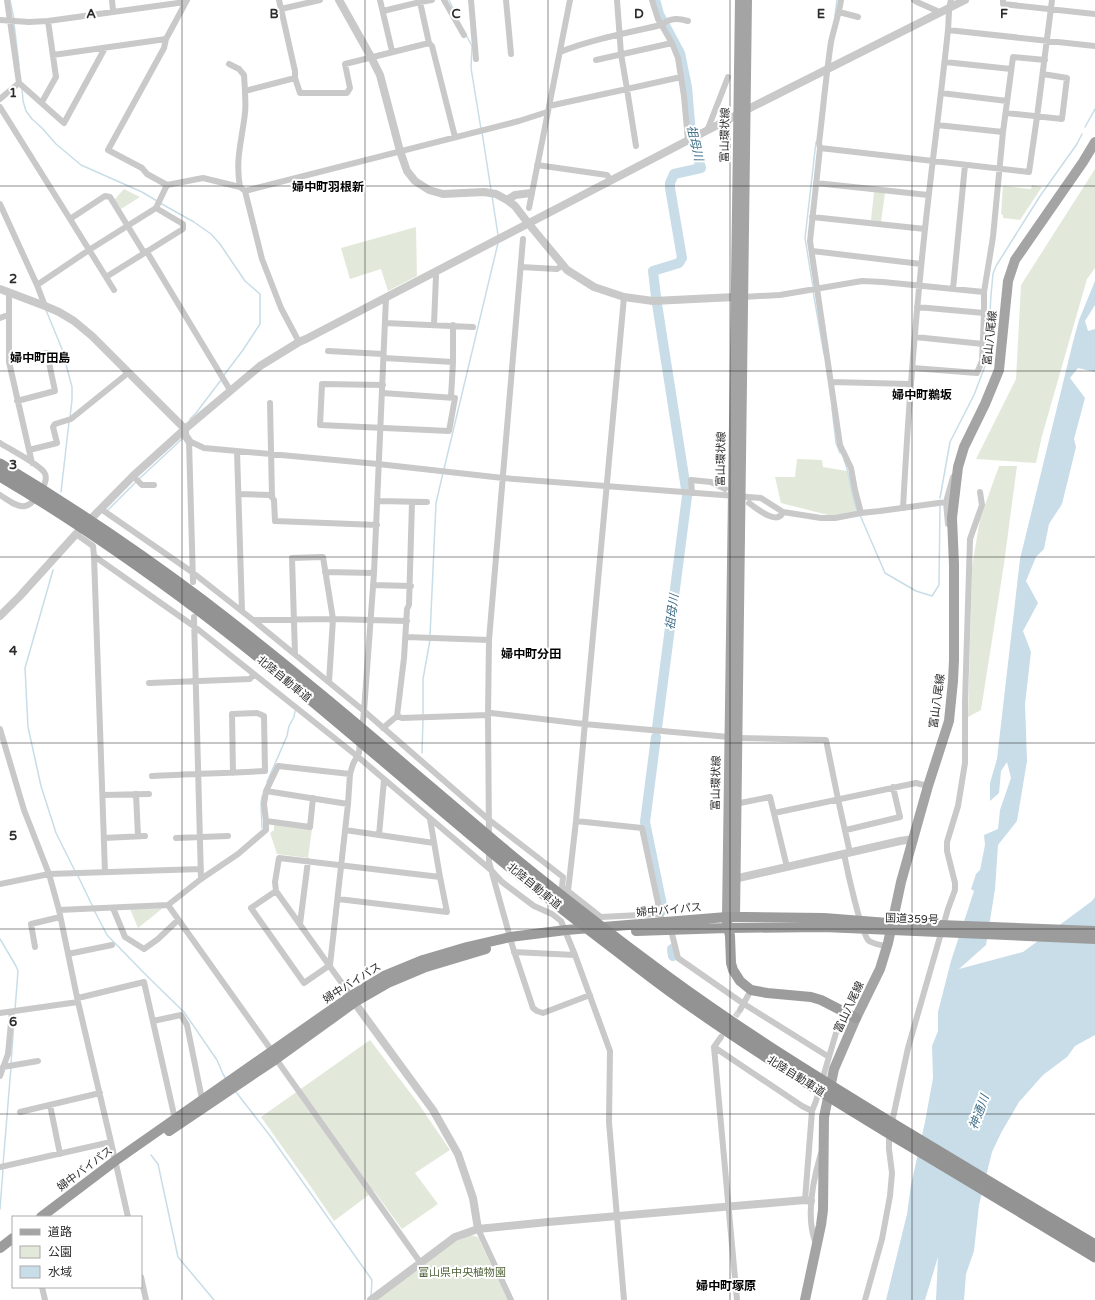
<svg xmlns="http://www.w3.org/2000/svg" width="1095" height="1300" font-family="'Varela Round','Noto Sans JP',sans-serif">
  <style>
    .green { fill: #e3e9da }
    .water { fill: #c8dde8 }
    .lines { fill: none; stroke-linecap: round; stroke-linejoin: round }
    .stream { stroke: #c8dde8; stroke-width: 1.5 }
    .river { stroke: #c8dde8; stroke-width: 10 }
    .minor-tunnel { stroke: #d5d5d5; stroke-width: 6; stroke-dasharray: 6 3; stroke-linecap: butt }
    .minor { stroke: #c9c9c9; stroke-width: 6 }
    .tertiary { stroke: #c9c9c9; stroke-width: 8 }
    .primary { stroke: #a4a4a4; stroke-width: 10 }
    .trunk { stroke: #9c9c9c; stroke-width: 10 }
    .motorway { stroke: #939393; stroke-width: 11 }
    .grid { fill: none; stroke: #2c2c2c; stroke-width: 1; stroke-opacity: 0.55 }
    .labels { text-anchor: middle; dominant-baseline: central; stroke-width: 4; stroke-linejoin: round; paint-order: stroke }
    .street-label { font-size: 11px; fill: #2c2c2c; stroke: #fff }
    .park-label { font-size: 11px; fill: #52643d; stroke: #fff }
    .water-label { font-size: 12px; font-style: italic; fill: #417087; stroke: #fff }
    .neighbourhood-label { font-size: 12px; font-weight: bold; fill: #000; stroke: #fff }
    .grid-label { font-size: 13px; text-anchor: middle; font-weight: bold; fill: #2c2c2c; stroke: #fff; stroke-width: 4; stroke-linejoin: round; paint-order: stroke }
  </style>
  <rect width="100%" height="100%" fill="#fff"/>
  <path class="green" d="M1095,169V268L1087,279L1042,436L1036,463L976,459L1016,379L1021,285Z
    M1032,185L1042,187L1020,220L1003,218V215L1001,214L1003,186L1031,189Z
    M124,189L140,197L121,209L114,200Z
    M874,192L885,193L881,222L871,220Z
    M416,227L417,276L388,291L381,269L350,279L341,248Z
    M797,459L822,460L823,467L847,471L859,510L832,516L781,503L775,477H795Z
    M999,466H1017L1004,564L981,710L968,717L972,567L980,519Z
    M274,824L312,829L308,858L277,854L270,833L274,830Z
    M163,908L138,928L130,909Z
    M370,1040L418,1103L450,1150L415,1173L438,1204L402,1229L374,1191L334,1221L313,1190L261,1117Z
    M470,1235L478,1237L508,1300H375L457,1240Z"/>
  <path class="water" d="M1095,281V305L1085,321L1088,331L1095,329V372L1078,368L1070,378L1085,398L1074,439L1076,447L1062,504L1049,524L1044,549L1036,557L1026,581L1038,603L1023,631L1031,652L1025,704L1027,761L1017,821L998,845L995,889L986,945L959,969L1023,952L1092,901L1095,897V1035L1075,1046L1067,1057L1043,1075L1019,1102L1001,1133L992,1152L979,1205L974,1251L966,1274L964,1300H936L938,1257L925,1300H886L907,1214L911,1185L925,1122L933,1078L932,1046L938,1031V1012L951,961L974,891L971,889L976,874L980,870L985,845L984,835L998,829L1000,810L1011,778L1007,762L1001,771L999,793L990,801V783L997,759L1020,559L1073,342L1079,320Z"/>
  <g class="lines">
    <path class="stream" d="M10,0L14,19
      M449,0L458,19
      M835,16L837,0
      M14,23L19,65
      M466,35L472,46L471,68L481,129
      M22,88L23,101L26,111L32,119L42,128L56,144L81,165L142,192L157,201
      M1085,127L1095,109
      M482,132L491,190
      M492,196L498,235
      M160,203L194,222L211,234L220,244L245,281L260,294V324L243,350L224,375
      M813,287L805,238L816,142
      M813,291L824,354
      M46,310L62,349L72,387V400L70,417
      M832,408L836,443L840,453
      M190,419L196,413L221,380
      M844,460C851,476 850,495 858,512
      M444,469L498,243
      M139,479L183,438
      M61,492L69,422
      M940,498L950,442L974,395L987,361L991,295L993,274L996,266L1040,196L1077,144L1082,134
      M108,510L137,481
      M860,515L885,573L916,591L932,596L939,585L940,506
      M53,570L25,668L28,727L41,786L56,833L75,871
      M430,636L436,503L443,473
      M423,715V679L430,640
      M422,753L423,719
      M267,782L287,736L289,726L294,717L295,711
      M262,796L261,804L262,828
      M77,874L93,907
      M94,910L107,935L149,978L184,1012L217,1060L223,1074L226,1079
      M0,939L16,966L18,971L15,1010
      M11,1064L14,1021
      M236,1092L271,1137L372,1280L371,1296
      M151,1155L158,1164L178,1257L214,1300
      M3,1165L11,1067
      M0,1209L3,1169"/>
    <path class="river" d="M656,3L659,14L680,53L687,87L691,134L701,168L674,174L670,183V188L682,258L679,263L653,271L656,297
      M657,304L686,489
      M657,728L687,496
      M656,737L645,822L663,910
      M672,949L673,956"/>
    <path class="minor-tunnel" d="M730,1024L740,1010"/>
    <path class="minor" d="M7,0L19,83L64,123L105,48
      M112,0L113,11
      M187,0L166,39L164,48L108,150L142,168L147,174L167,185L203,178L240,187
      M279,0L295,71V78L300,93H347L350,88L345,64L429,43L420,2L432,0
      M380,0L392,51
      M444,0L464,35
      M471,0L476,59
      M506,0L511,54
      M652,0L658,19L672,43L678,58L684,96L688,141
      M841,0C839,14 834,28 831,42C826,76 823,110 819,143L820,148L810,241L840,445L851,468L855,490L861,513
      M914,0L917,2L935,10L939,12
      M1003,0V4L1095,14
      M281,9L320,0
      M383,11L420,2V0
      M839,12L858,17
      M0,20L29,22L48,21L185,2
      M948,30L1095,46
      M429,43L432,46L455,137
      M560,52C593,39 627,33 661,25C670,18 677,18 688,21
      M53,55L166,39
      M596,60L672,43
      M945,62L1011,69
      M229,64L239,69L244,75L245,91
      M295,78L245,91C245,98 246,105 245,113C242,140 235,159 240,187L245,191L262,259L281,308L299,342
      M941,93L1007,101
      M0,99L19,83
      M42,102L56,77L48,21
      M549,106L627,89L621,54L617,0
      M0,107L70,219L105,196L110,197L143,251L147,252L230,390
      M1006,113L1062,119L1067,78L1043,74
      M937,125L1003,132
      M707,131L728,77
      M636,146L627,89L681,77
      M820,148L1029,172L1037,117L1052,0
      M537,165L607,175L611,181
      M816,183L928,195
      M245,191L519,121L547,112
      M0,204L37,285L45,306
      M529,208L570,0
      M812,217L925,229
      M70,219L114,290
      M812,251L921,264
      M521,267L557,269L563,265
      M106,277L183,229V224L156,208
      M37,285L89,250L156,208L167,185
      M953,289L965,165
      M9,292V362L32,463
      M624,297L576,821L568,891L601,917L660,914
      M743,297L780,295L862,281L883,282L984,292
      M917,307L984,313
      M0,318L8,315
      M385,323L473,327
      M434,324L436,276L435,272
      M915,337L983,344
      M328,351L383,354
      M384,358L453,362
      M9,362L47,353L55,391L17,401
      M913,368L977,373L982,361L984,313V292L993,237L1003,132L1013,57L1045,60
      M831,382L910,384
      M382,393L455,398L449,431L320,425L322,384L383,385
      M451,397L453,362V325
      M270,403L272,497
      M0,443C11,450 37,463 44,472C51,481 34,505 25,506C17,508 7,499 0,495
      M29,450L57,443L53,427L55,424L71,419L128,373
      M237,451L242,611
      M133,476L142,485H154
      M692,493L691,480L711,482L725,489
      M239,494L270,495L274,500L275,521L377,525
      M377,501L427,502
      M749,503C757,509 778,526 783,512
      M903,508C908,415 915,322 925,229C932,163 941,97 948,30C949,20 948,10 951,0
      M101,509L192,572L253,620L364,711L488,819L563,877L562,887L568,891
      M948,524L946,502L953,477
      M76,534L93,546L94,556L195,627L357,756L492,871L502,882L534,906L552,914L561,921L575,955L610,1051L609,1122L624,1300
      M94,556L105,872
      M325,572L374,573
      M193,582L189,441L204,448L378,464L503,478L761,498L783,512L821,518H835L861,513L880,511L946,502
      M373,585L411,586
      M194,617L201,879
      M253,620L333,619L407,621
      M406,637L489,640
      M295,654L292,558L323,557L333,619L329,682
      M149,683L250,679L254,674
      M397,716L404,658L407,609L409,605L412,502
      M383,728L397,716L402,718L488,715L491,713L584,724L729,737
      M0,729L24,810L49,874L59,910L78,1002L111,1142L128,1217
      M362,730L364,711L374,573L386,298
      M737,738L826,740L838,799L850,853
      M152,776C189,774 227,773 265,771L264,716L257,713L232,714L233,773
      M266,791L348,804
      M136,794L138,836
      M103,795L149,794
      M313,798L310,827L266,821L264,804L266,791L278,766L350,774
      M735,804L770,797L787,867
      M774,813L916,783L928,786
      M576,821L642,828L661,917
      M345,830L434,843
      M846,830L900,817L893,787
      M379,835L384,780
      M489,836L488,715L489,640L523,239
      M104,838L145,836
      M176,838L228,836
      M489,849V862L513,948L533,1008L537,1011L543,1013L590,995
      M844,854C847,869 861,934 869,941C874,944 882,945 887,947
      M0,884L49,874L201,869
      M276,891L251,908L304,983L330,965L348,804L350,774L353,764L359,753L360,741
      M338,899L447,912L440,877L430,819
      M168,905L272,1051
      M113,908L125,937L144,949L158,939L178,920
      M59,910L168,905L201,879L238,854L266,830V821
      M300,924L308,861
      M671,930L678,958L744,1004L829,1057
      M35,947L31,924L60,917
      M514,952L575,955
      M68,954L112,945
      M351,996L276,891L275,882L279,858L440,877
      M78,998L144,982L175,1119
      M740,1010L751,990
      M0,1013L78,1002
      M153,1021L181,1015L187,1025L202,1099
      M721,1037L714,1047L737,1300
      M714,1047L802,1106L812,1111L816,1101L836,1033L847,1013
      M276,1059L420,1262
      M3,1067L38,1061
      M0,1076L8,1054L12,1012
      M50,1105L60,1154
      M20,1112L100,1093
      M0,1167L111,1142
      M805,1200L812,1111
      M478,1229L511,1300
      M816,1244C805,1217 813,1180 821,1153
      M141,1277L146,1300
      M42,1287L45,1300
      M865,1300L882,1239L890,1196L892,1173L889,1149V1136L908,1048L948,909L955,890V883L947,851V842L958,806L965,763V702L970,539L982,505L980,492"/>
    <path class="tertiary" d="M339,0L371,57L380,75L400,151L407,171L415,181L429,190L443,194L484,192L496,194L507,200L515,206L528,223L567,270L594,287L624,297L653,301L735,297
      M507,200L515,195L531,193
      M0,289L45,306L59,312L74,321L92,336L185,429V435L189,441
      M0,616L20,596L76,534L133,476L185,429L260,366L299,342L306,339L754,106L965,0
      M734,879L900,841L913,839
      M352,998L357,1006L433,1110L458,1154L473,1198L478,1229
      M371,1300L455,1237L478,1229L548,1222L805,1200L811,1201"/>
    <path class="primary" d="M727,917L740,0
      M735,917L747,0
      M805,1300L821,1225L823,1210L824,1117L834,1069L856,1018L880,969L888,943L901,882L928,786L949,721L953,681L954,660V565L952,518L958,467L964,447L985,404L999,370L1008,281L1015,260L1083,162L1095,142"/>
    <path class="trunk" d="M727,922L730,936L731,963L733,970L740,981L751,990L767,993L811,997L821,1000L856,1018
      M636,931L727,928L824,927L1095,939
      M169,1131L276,1059L355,1002L388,983L426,967L486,949
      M41,1217L115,1161L351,996L384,976L423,960L467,947L510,937L566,930L727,917H746L824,918L888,923L1095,931
      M0,1248L13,1238"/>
    <path class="motorway" d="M0,464C70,506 137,551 202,600C303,677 398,760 495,842C545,884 597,924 649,963C728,1023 813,1075 898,1127C963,1166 1029,1206 1095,1245
      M0,476C68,516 133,561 196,608C299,686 395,772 494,854C541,893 589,930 638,967C718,1029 805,1082 892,1135C960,1175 1027,1216 1095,1257"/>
  </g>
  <path class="grid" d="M182,0V1300M365,0V1300M548,0V1300M730,0V1300M912,0V1300M0,186H1095M0,371H1095M0,557H1095M0,743H1095M0,929H1095M0,1114H1095"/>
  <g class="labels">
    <g class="street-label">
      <text transform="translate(725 135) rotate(-89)">富山環状線</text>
      <text transform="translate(990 338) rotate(-84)">富山八尾線</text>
      <text transform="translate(721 459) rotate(-89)">富山環状線</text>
      <text transform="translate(284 679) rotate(39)">北陸自動車道</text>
      <text transform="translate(937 701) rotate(-82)">富山八尾線</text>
      <text transform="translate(716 783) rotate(-89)">富山環状線</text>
      <text transform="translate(534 886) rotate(39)">北陸自動車道</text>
      <text transform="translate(669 910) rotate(-5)">婦中バイパス</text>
      <text transform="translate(912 919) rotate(2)">国道359号</text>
      <text transform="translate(352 983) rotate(-32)">婦中バイパス</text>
      <text transform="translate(849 1007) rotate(-65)">富山八尾線</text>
      <text transform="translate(796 1076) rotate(32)">北陸自動車道</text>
      <text transform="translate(85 1169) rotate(-37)">婦中バイパス</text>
    </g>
    <g class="park-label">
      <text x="462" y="1272">富山県中央植物園</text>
    </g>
    <g class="water-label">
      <text transform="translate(695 143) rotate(77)">祖母川</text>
      <text transform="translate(672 612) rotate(-83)">祖母川</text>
      <text transform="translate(979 1112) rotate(-70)">神通川</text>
    </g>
    <g class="neighbourhood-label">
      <text x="328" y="187">婦中町羽根新</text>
      <text x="40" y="358">婦中町田島</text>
      <text x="922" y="395">婦中町鵜坂</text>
      <text x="531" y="654">婦中町分田</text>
      <text x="726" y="1286">婦中町塚原</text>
    </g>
  </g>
  <g class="grid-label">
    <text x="91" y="18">A</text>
    <text x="274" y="18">B</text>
    <text x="456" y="18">C</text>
    <text x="639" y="18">D</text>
    <text x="821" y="18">E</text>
    <text x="1004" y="18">F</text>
    <text x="13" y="97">1</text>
    <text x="13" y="283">2</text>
    <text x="13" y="469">3</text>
    <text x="13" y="655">4</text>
    <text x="13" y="840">5</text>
    <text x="13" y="1026">6</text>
  </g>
  <rect x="12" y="1216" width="130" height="72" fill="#ffffff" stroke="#ababab"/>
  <rect x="20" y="1229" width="20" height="6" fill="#a4a4a4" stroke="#ababab"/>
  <text x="48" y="1236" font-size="12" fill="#2c2c2c">道路</text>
  <rect x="20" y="1246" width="20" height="12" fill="#e3e9da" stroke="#ababab"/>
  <text x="48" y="1256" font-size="12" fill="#2c2c2c">公園</text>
  <rect x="20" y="1266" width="20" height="12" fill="#c8dde8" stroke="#ababab"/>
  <text x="48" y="1276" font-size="12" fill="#2c2c2c">水域</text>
</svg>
